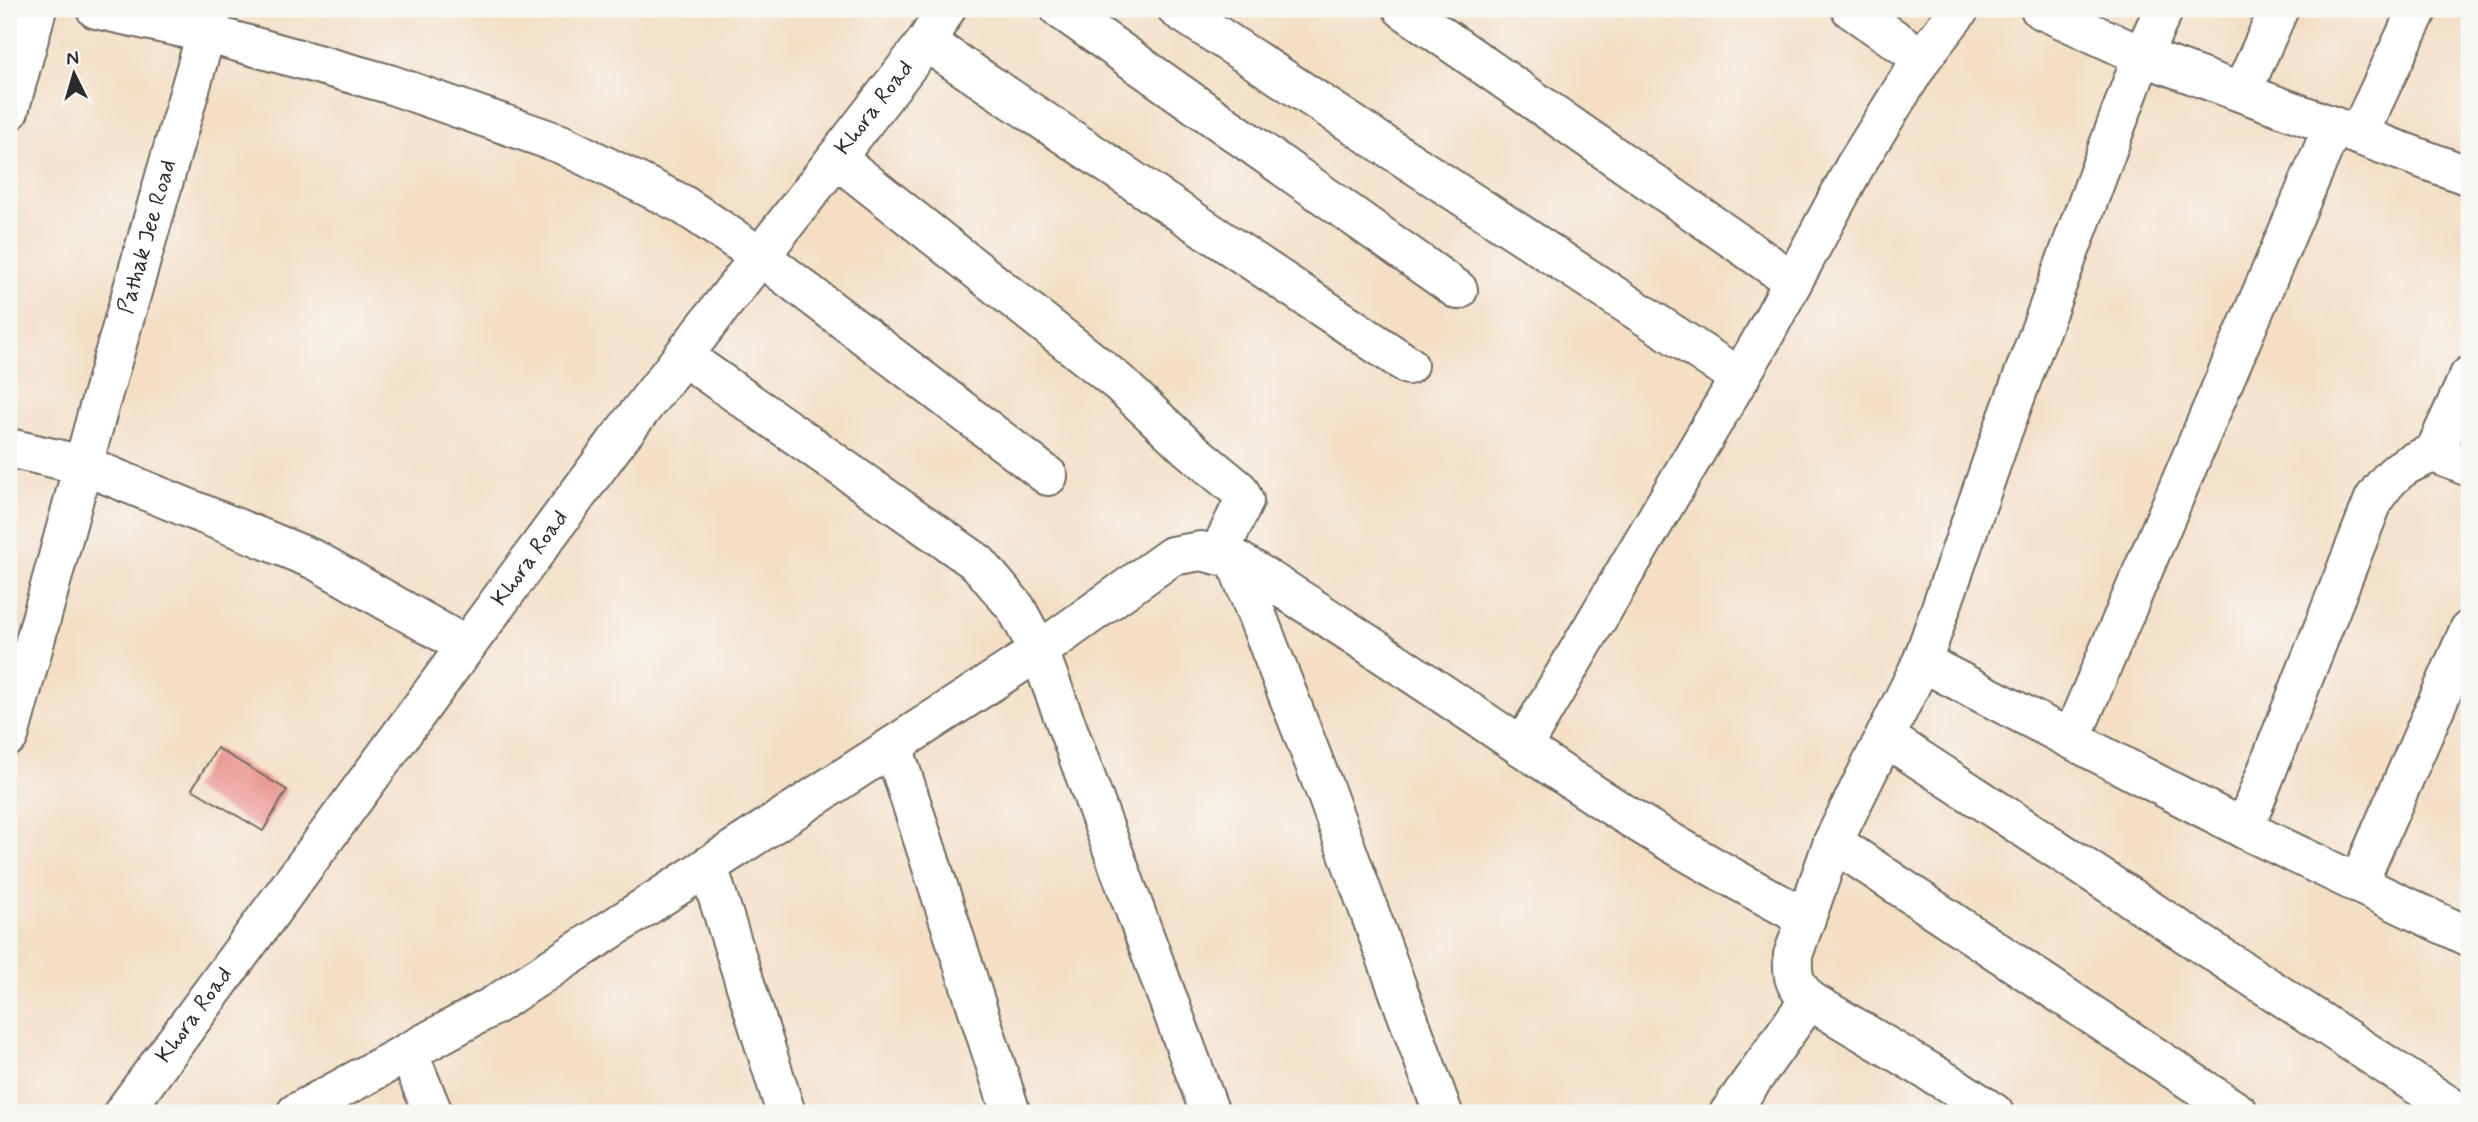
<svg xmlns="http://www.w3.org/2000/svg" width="2478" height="1122" font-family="Mynerve,sans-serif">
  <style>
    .building { fill: #ea948e }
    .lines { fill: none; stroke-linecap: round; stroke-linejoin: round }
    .minor-casing { stroke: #716a61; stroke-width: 42 }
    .tertiary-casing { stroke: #716a61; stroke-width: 42 }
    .minor { stroke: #fff; stroke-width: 38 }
    .tertiary { stroke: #fff; stroke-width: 38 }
    .labels { text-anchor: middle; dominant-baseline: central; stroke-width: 5; stroke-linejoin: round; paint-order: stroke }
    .street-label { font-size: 23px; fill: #2b2b2b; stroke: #f6f6f2 }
  </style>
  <rect width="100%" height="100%" fill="#f6f6f2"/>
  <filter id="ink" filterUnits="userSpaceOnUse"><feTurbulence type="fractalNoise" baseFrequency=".0143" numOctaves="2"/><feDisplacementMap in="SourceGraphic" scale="14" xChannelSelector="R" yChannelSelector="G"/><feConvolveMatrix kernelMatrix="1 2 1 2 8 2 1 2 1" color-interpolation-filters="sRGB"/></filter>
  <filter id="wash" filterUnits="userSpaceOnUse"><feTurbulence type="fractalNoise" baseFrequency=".00686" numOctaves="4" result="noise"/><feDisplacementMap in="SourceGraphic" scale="28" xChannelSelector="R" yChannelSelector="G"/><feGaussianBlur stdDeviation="1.57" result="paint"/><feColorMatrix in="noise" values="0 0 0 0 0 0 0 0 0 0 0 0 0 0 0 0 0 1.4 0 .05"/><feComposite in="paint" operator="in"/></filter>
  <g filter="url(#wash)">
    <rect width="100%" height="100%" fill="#f4dfc5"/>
    <g id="blocks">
      <path class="building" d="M217,748L287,790L263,831L192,789Z"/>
    </g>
  </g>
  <g filter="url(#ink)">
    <use href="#blocks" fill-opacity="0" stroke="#716a61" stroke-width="2"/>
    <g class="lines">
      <g class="minor-casing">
        <g id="minor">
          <path d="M96,9L205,33L389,84L561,144L682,204L760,256L1048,476"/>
          <path d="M1060,9L1458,290"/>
          <path d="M1177,9L1740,378"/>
          <path d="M1403,9L1793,281"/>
          <path d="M1851,9L1922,58"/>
          <path d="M2040,9L2142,56L2469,176"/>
          <path d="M926,42L1408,365"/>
          <path d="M2242,92L2279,9"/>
          <path d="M9,111L37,9"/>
          <path d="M2358,135L2418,9"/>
          <path d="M836,158L1118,382L1187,447L1239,490L1244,501L1218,555"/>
          <path d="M683,356L978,563L1016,608L1039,651L1210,1113"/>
          <path d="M2469,376L2434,453L2469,467"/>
          <path d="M9,448L83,465L315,560L466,646"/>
          <path d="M1235,559C1360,635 1480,721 1604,801C1669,843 1737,881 1806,918"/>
          <path d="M1922,662L2244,829L2469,937"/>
          <path id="s1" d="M9,736L99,407L213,9"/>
          <path d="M1885,737L2460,1113"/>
          <path d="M2071,739L2333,126"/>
          <path d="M893,746L1011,1113"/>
          <path d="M1522,747L1761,341L1855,166L1922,58L1960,9"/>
          <path d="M2244,829L2374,499C2392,472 2404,464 2434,453"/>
          <path d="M1833,842L2239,1113"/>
          <path d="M708,866L786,1113"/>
          <path d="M2358,884L2469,630"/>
          <path d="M408,1052L433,1113"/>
          <path d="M296,1113L493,1006L1039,651L1172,556L1201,551L1235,559L1326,793L1443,1113"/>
          <path d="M1729,1113L1809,1000"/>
          <path d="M1994,1113L1955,1087L1809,1000C1794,984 1792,978 1793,955L1833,842L1922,662L2002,433L2142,56L2164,9"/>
        </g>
      </g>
      <g class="tertiary-casing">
        <g id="tertiary">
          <path id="s2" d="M123,1113L617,441L926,42L946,9"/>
        </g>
      </g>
      <use href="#minor" class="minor"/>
      <use href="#tertiary" class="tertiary"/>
    </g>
  </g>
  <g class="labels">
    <g class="street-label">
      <text stroke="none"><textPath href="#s2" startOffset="1255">Khora Road</textPath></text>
      <text stroke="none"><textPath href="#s1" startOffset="518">Pathak Jee Road</textPath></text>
      <text stroke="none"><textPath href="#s2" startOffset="688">Khora Road</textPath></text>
      <text stroke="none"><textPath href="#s2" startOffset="121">Khora Road</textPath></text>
    </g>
  </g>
  <rect width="2478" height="1122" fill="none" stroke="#f6f6f2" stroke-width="35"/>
  <g transform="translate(74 74) rotate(355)" stroke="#f6f6f2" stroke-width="5" paint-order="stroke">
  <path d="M0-5L12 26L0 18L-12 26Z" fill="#2b2b2b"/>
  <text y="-10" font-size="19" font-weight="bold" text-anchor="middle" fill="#2b2b2b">N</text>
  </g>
</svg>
